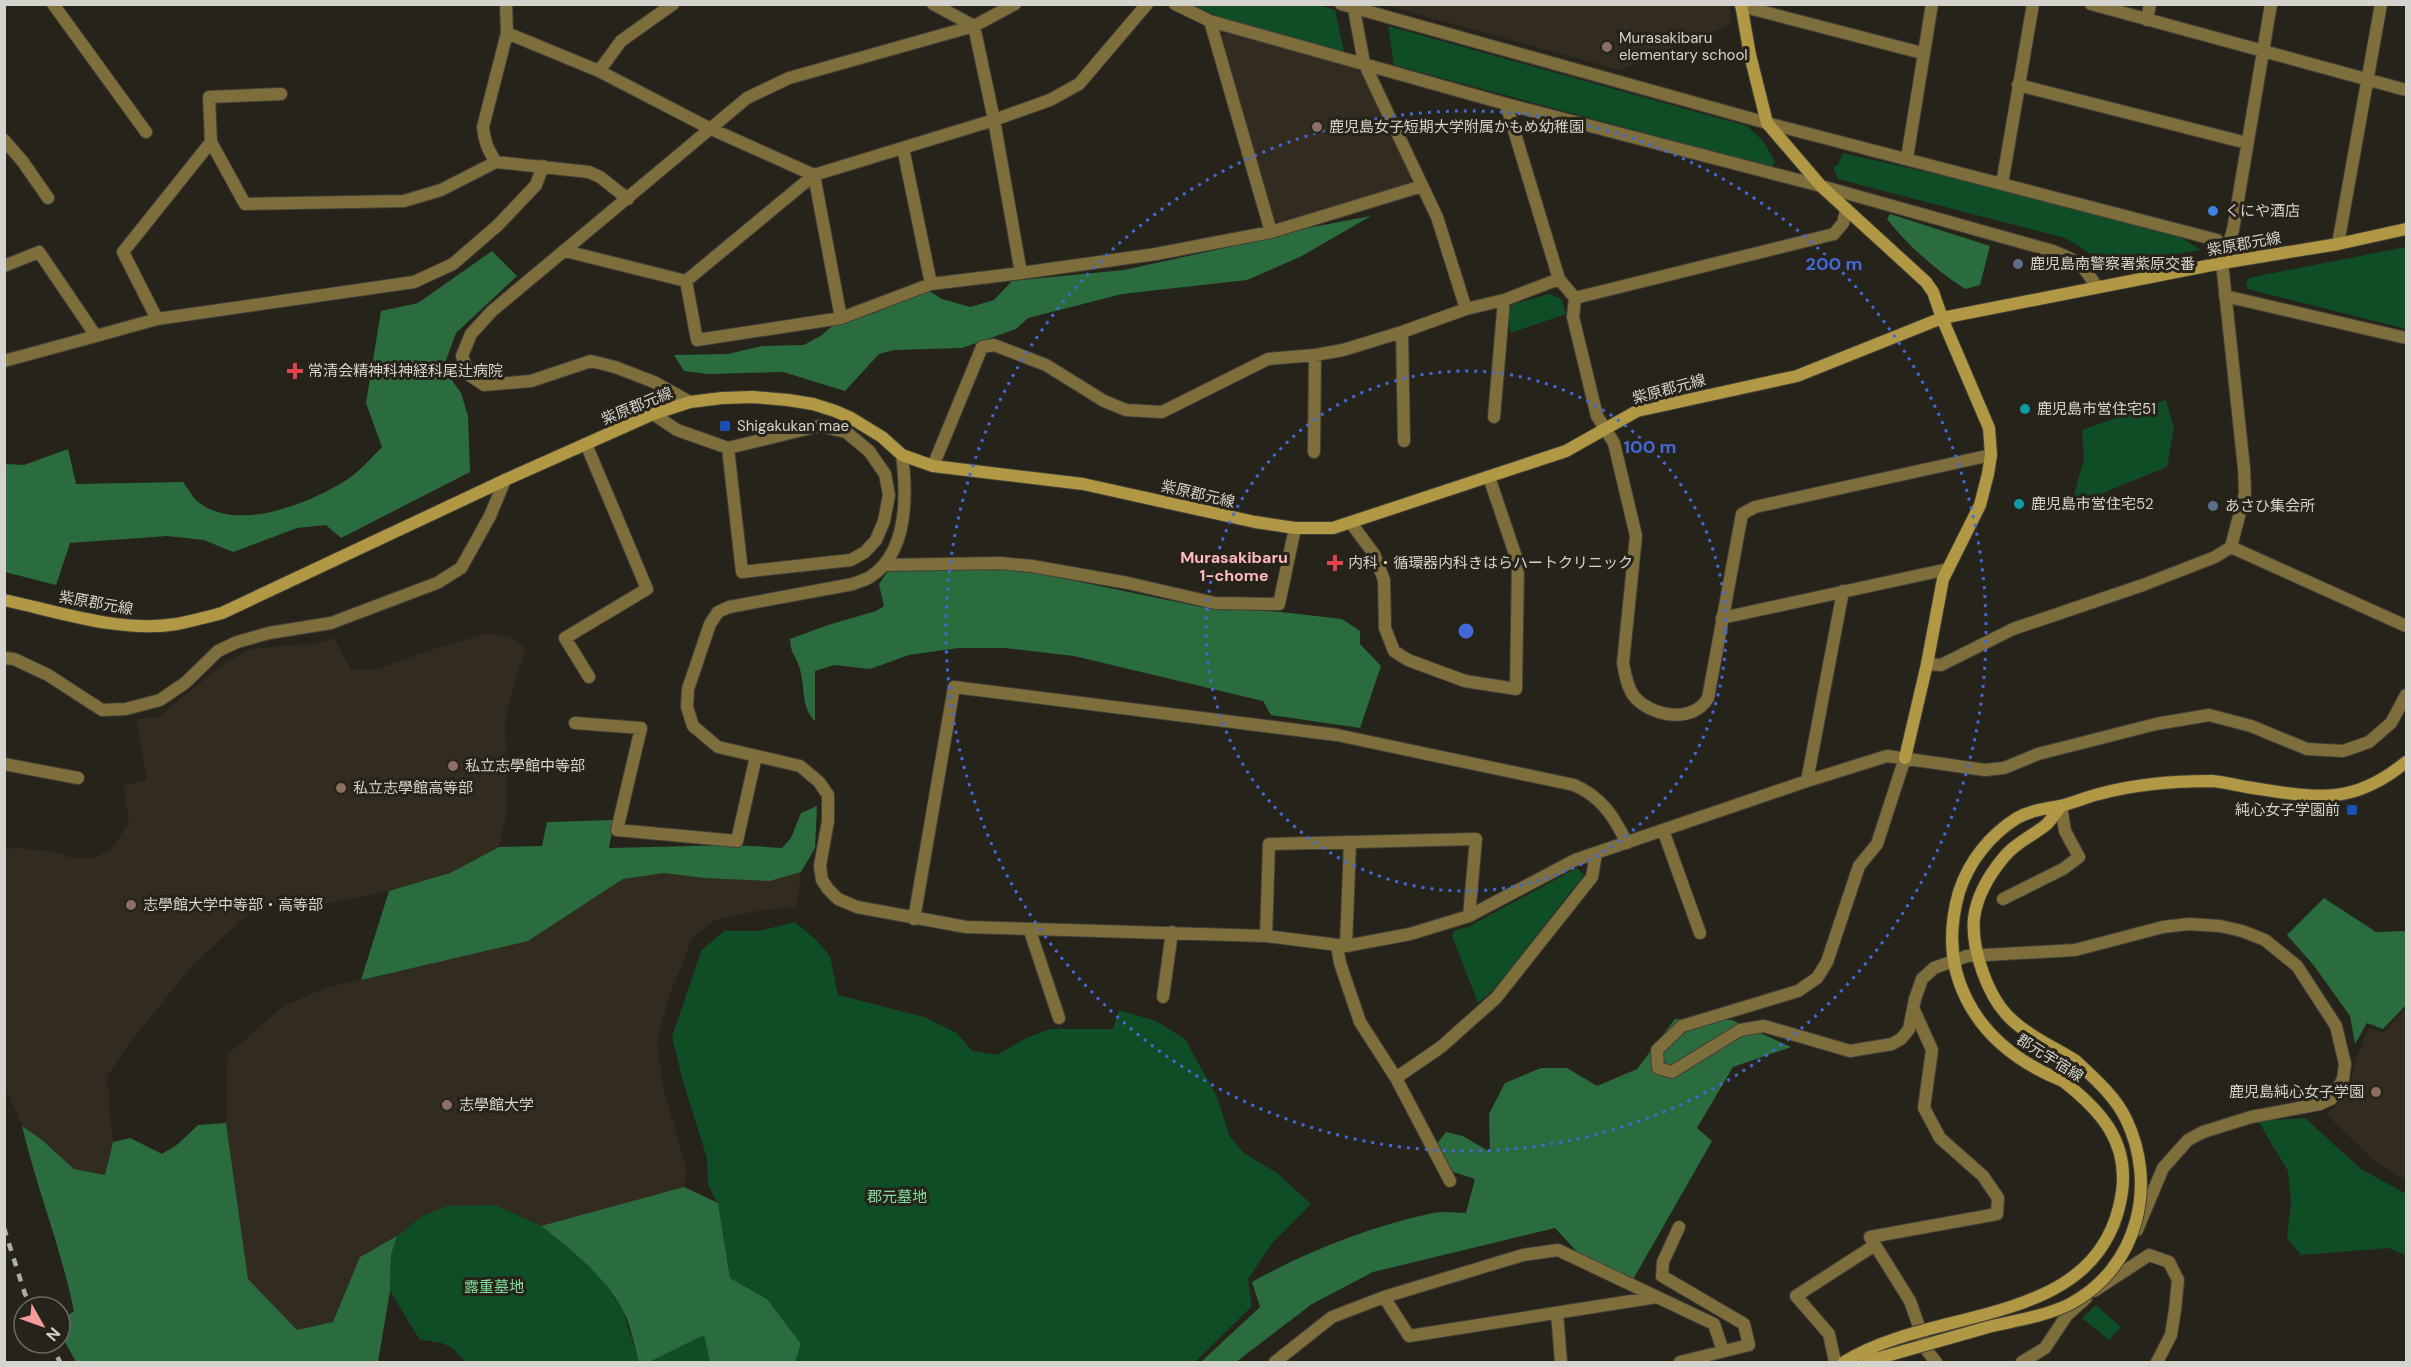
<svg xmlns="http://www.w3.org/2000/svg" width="2411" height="1367" font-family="'DM Sans','Noto Sans JP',sans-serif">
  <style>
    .built { fill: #322c20 }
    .green { fill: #0f4d26 }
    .forest { fill: #2b6c3f }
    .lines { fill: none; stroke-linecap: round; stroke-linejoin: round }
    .street-casing { stroke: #423f38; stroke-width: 14 }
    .secondary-casing { stroke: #423f38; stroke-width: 14 }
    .street { stroke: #7d6e3c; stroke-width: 12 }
    .secondary { stroke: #b19844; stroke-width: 12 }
    .rail { stroke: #aeaca6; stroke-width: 4.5; stroke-dasharray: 8 8; stroke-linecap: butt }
    .secondary-bridge-casing { stroke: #423f38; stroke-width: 14; stroke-linecap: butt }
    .secondary-bridge { stroke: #b19844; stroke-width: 12 }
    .ring { fill: none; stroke: #4269d6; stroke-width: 3; stroke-dasharray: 3 6 }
    .education-dot { fill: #8d6e63; stroke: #26231b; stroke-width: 2 }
    .shop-dot { fill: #3f7fe0; stroke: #26231b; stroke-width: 2 }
    .service-dot { fill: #5c6f8a; stroke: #26231b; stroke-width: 2 }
    .health-dot { fill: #e0444e; stroke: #26231b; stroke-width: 2 }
    .culture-dot { fill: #0f9aa8; stroke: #26231b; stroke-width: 2 }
    .transit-dot { fill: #1a4fb4; stroke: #26231b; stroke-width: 2 }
    .labels { text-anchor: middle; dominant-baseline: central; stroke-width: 6; stroke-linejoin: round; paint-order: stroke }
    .poi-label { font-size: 15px; fill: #d5d3ce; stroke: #26231b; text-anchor: start }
    .street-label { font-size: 15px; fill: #d5d3ce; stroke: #26231b }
    .park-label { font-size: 15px; fill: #82dc99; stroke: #26231b }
    .neighbourhood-label { font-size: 16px; font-weight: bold; fill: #febaba; stroke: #26231b }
    .centre { fill: #4269d6; stroke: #26231b; stroke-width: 3 }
    .ring-label { font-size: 18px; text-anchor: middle; font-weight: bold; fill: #4269d6; stroke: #26231b; stroke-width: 6; stroke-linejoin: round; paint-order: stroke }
  </style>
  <rect width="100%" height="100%" fill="#26231b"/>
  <path class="built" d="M1385,5H1730L1731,24L1620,70Z
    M1225,33L1352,66L1365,75L1412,178L1409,184L1281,224L1273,218L1221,39Z
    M487,633L511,637L526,649L517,674L505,719L507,812L499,847L450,873L389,891L305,908L260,903L192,966L128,1045L107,1077L113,1142L105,1175L74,1169L42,1140L22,1126L5,1086V849L18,848L54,852L72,858H95L110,850L129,824L124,785L147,780L136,719L158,717L227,661L252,649L319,643L334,638L351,670L378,669L428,651Z
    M801,872L797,906L757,911L715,920L693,937L670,993L657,1040L663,1087L687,1170L684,1187L541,1226L496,1205L421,1217L397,1236L360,1257L333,1322L297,1330L248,1279L226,1123L228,1054L285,1005L329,987L528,941L623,879L664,873L704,878L770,881Z
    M2406,1008V1180L2373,1160L2326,1114L2341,1100L2350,1084L2355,1061L2369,1028L2383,1033Z"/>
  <path class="green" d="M1316,4L1335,10L1344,52L1223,18L1192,5Z
    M1388,26L1747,126L1763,141L1775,162L1771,167L1394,65Z
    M1843,153L2010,191L2174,233L2201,250L2141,259L2111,269L2103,266L2088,252L2065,238L1838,179L1833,167L1838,165Z
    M2406,247V329L2248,289L2246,285L2248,279L2253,277Z
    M1549,294L1561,299L1566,314L1510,333L1509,313L1513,304Z
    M2166,400L2174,429L2167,467L2071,506L2084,459L2082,430Z
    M1577,868L1584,875L1495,988L1478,1003L1452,936L1455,930L1468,927Z
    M795,922L815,939L830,956L838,995L924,1017L957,1033L972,1051L997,1055L1024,1039L1050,1029H1113L1119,1010L1156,1021L1185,1039L1217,1097L1230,1137L1244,1153L1277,1173L1311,1204L1273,1242L1248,1279L1252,1306L1195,1362H795L801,1344L767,1299L730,1278L718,1203L708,1185L707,1158L684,1085L672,1037L701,951L724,931H759Z
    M2305,1118L2361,1169L2406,1194V1256L2389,1248L2301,1255L2287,1238L2291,1203L2288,1171L2258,1121Z
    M496,1205L541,1226L575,1254L602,1279L623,1311L639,1362H466C450,1344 445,1342 420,1340L390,1291L391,1255L397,1236L421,1217L447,1206Z
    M2096,1305L2121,1327L2109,1340L2082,1318Z
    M704,1335L710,1362H649Z"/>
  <path class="forest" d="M1890,214L1990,246L1980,285L1965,289C1936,270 1908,246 1887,219Z
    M1371,216L1300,257L1247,280L1122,294L1028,318L1016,329L962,348L894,350L879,354L845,391L783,372L708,374L684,371L674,355L728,354L762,346L804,345L822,335L839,320L875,313L924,288L942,299L970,307L994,300L1012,281L1124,270L1252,242L1297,230Z
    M492,251L517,276L456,333L443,368L461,393L468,416L470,472L341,538L326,525L297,528L233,552L204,540L167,536L70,543L56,585L5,572V464L24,465L68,449L76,484L183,482C187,487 192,496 197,501C236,534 311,503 348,479C360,471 371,458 382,447L366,403L381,311L418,303Z
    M997,568L1047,575L1201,607L1281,612L1342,619L1360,631V644L1381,666L1360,728L1271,715L1263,701L1074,656L1004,648H958L909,655L870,669L834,665L815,671V721C800,706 806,686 799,666C795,654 791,655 790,639L825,626L876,611L884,606L879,584L888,571Z
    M817,806L815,848L801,872L770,881L704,878L664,873L623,879L528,941L361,980L389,891L450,873L499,847L542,846L547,822L614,820L609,848L735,845L782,848L791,838L801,813Z
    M2324,898L2376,932L2406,931V1005L2383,1029L2367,1023L2355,1044L2350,1016L2315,967L2287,935Z
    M1675,1019L1732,1020L1791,1047L1733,1067L1697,1128L1712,1141L1631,1283L1579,1254L1555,1228L1373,1272L1312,1304L1236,1362H1201L1260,1307L1252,1282C1308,1251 1371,1226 1433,1213C1444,1211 1455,1213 1466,1213L1475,1179L1441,1168L1433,1149L1446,1132L1463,1136L1490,1152L1489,1114L1505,1083L1541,1068H1567L1597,1086L1637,1069Z
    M226,1123L248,1279L297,1330L333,1322L360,1257L397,1236L391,1255L390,1291L378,1362H76L60,1333L61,1320L74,1311C61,1248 37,1189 22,1126L42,1140L74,1169L105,1175L113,1142L130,1138L162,1154L178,1144L198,1125Z
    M684,1187L718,1203L730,1278L767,1299L801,1344L795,1362H710L704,1335L649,1362H639C634,1346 631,1324 622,1309C603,1274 572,1251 541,1226Z"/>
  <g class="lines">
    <g class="street-casing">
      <path id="street" d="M53,4L146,132
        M506,4L507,33L483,127C484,141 488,150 496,162L589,172L600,177L628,199
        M933,4L974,26L994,120L1021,273L1156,254L1271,232L1422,186
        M1175,4L1210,21L1506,104L1821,186L2053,251C2079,261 2082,264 2097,287
        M1341,4L1767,123L2217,240L2222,263L2244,468L2245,493L2231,547
        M1353,4L1364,63L1437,217L1466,309
        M2091,4L2406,90
        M1741,6L1922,53
        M2147,20L2150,4
        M1210,21L1271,232
        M507,33L599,71L621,41L673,4
        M599,71L709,128L814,175L841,318
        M2018,85L2247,143
        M1506,104L1559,279L1575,298L1573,317L1597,416L1614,443L1636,536L1623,663C1625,674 1627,686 1633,695C1650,717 1693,724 1708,698L1742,514L1755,507L1991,455
        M4,140L23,162L48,198
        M211,142L209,97L281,94
        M903,148L931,284
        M1907,158L1932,4
        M2002,184L2033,4
        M2338,244L2381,4
        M565,251L686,281L814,175L994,120L1050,100L1079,84L1147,4
        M2223,262L2233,230L2271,4
        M4,266L39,252L96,336L157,319L414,282L453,264L498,225L536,185L543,166
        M686,281L697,340L841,318L931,284L1021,273
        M2225,296L2406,338
        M1575,298L1834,234L1843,223L1846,210
        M157,319L123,252L211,142L245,204L404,201L441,190L496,162
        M1402,332L1404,441
        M4,361L96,336
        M690,402L654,382L615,367L591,361L531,381L484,385L469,375L462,356L471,334L492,311L747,98L789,78L974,26L1015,4
        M653,414L677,430L728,448L819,426L846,432L869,451L885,474L889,495L884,521L876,540L865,552L851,560L742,572L728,448
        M1494,417L1504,300
        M586,444L647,589L565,638L589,677
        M1314,452L1315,355
        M902,455C907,494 909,552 870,577C865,580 858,582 853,584L729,607L718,612L710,624L688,689L687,707L693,726L718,747L800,766L819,782L828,795V821L820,866L822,880L828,889L838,899L857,907L966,927L1266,936L1346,946L1410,934L1469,916L1575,860L1807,781L1887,756L1985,770L2004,768L2038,754L2156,724L2209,715L2251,726L2307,749L2343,751L2369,742L2391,723L2406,695
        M933,466L982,347L994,345L1046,365L1104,401L1126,410L1162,412L1268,359L1315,355L1343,350L1402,332L1466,309L1504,300L1559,279
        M1351,523L1374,554L1384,580L1385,628L1394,651L1408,660L1465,681L1516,689L1518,563L1489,477
        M884,565L1000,563L1032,566L1128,583L1215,603L1279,604L1295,528
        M1722,618L1948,569
        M4,658L14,659L48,675L102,710L126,709L160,700L185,683L218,651L237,642L269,633L331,623L437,583L461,568L490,516L505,480
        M1927,664L1941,665L2013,629L2143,585L2215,557L2231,547L2406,626
        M575,723L641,728L617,830L737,841L756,756
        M1905,758L1877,844L1859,866L1827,962L1817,978L1798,991L1682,1026L1657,1050L1658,1068L1672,1072L1740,1030L1764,1026L1850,1051L1892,1044L1901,1039L1909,1029L1915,999L1922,979L1934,968L1967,956L2075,950L2163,927L2189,924L2220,926L2242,931L2265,940L2297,966L2336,1026L2345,1064L2343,1079L2331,1099L2320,1104L2251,1117L2203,1132L2188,1140L2163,1168L2137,1230
        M4,764L78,778
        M1807,781L1843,591
        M1663,830L1700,933
        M2003,899L2063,869L2079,857L2065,831L2061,806
        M914,919L954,687L1337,735L1574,785C1602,797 1614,817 1627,843
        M1030,931L1059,1018
        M1266,936L1269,844L1476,839L1469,916
        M1337,946L1340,963L1360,1022L1396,1078L1450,1181
        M1346,946L1350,842
        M1163,997L1172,932
        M1914,1010L1932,1050L1924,1108L1940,1138L1983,1176L1998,1198L1997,1214L1870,1237L1910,1301L1928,1352L1936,1362
        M1396,1078L1441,1047L1496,998L1592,877L1596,853
        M1679,1227L1663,1262L1662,1276L1744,1324L1749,1345L1680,1362
        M2094,1291L2149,1255L2169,1262L2178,1280L2175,1310L2171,1335L2157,1362
        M1384,1297L1409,1336L1657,1297
        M1557,1313L1561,1362
        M1275,1362L1332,1317L1384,1297L1523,1255L1558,1250L1714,1324L1723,1351
        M1835,1362L1829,1334L1796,1296L1875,1245
        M2022,1362L2045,1348L2067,1315L2086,1298"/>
    </g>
    <g class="secondary-casing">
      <path id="secondary" d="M1741,4L1750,55L1767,123L1821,186L1926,282L1933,292L1942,318L1989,428L1991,455L1988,474L1980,505L1943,579L1927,664L1905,758
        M4,600C60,612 120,633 177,624C192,621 207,617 222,613L505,480L653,414L690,402L722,398L753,397L788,400L813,404L835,411L851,418L882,437L902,455L933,466L1083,484L1255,522L1295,528H1333L1566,451L1637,411L1797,376L1942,318L2222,263L2338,244L2406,229
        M2061,806C2056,812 2052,819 2047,824C2033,836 2016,842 2004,857C1989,875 1977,895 1974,918C1971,949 1988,998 2011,1019C2030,1037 2054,1047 2076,1061
        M2063,1081C2021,1064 1986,1039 1966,998C1949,964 1949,927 1959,892C1969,861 1990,835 2017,818C2031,810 2045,809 2060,806C2074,803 2086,797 2099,794C2135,784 2175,781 2212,781C2225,782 2239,786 2253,788C2316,798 2353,806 2406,762"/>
    </g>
    <use href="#street" class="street"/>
    <use href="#secondary" class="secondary"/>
    <path class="rail" d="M4,1228L25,1294L32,1307
      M50,1343L60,1362"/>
    <g class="secondary-bridge-casing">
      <path id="secondary-bridge" d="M1844,1362C1936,1304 2102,1330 2122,1192C2129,1141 2100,1110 2063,1081
        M1865,1362C1907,1350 1949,1338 1992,1326C2018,1320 2046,1316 2070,1304C2138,1268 2158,1185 2126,1119C2115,1096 2095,1079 2076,1061"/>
    </g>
    <use href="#secondary-bridge" class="secondary-bridge"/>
  </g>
  <g class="ring">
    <circle cx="1466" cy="631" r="260"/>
    <circle cx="1466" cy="631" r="520"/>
  </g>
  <g class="education-dot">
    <circle cx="1607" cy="47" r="6"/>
    <circle cx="1317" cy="127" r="6"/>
    <circle cx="453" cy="766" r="6"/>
    <circle cx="341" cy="788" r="6"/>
    <circle cx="131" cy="905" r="6"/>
    <circle cx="2376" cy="1092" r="6"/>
    <circle cx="447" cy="1105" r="6"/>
  </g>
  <circle class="shop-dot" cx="2213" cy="211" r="6"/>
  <g class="service-dot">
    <circle cx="2018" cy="264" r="6"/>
    <circle cx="2213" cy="506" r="6"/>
  </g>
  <g class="health-dot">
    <path d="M292 362h6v6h6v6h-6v6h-6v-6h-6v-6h6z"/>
    <path d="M1332 554h6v6h6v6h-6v6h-6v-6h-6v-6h6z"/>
  </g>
  <g class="culture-dot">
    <circle cx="2025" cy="409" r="6"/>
    <circle cx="2019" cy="504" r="6"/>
  </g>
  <g class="transit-dot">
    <rect x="719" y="420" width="12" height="12" rx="3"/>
    <rect x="2346" y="804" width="12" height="12" rx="3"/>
  </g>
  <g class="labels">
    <g class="poi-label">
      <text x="1619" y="38">Murasakibaru<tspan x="1619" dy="17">elementary school</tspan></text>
      <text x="1329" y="127">鹿児島女子短期大学附属かもめ幼稚園</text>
      <text x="2225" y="211">くにや酒店</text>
      <text x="2030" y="264">鹿児島南警察署紫原交番</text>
      <text x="308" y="371">常清会精神科神経科尾辻病院</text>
      <text x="2037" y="409">鹿児島市営住宅51</text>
      <text x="737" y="426">Shigakukan mae</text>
      <text x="2031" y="504">鹿児島市営住宅52</text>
      <text x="2225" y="506">あさひ集会所</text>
      <text x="1348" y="563">内科・循環器内科きはらハートクリニック</text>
      <text x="465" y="766">私立志學館中等部</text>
      <text x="353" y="788">私立志學館高等部</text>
      <text x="2340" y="810" text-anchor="end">純心女子学園前</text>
      <text x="143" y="905">志學館大学中等部・高等部</text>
      <text x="2364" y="1092" text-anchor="end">鹿児島純心女子学園</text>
      <text x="459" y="1105">志學館大学</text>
    </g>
    <g class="street-label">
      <text transform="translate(2244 244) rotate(-10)">紫原郡元線</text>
      <text transform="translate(1669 389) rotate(-15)">紫原郡元線</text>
      <text transform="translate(637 406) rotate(-22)">紫原郡元線</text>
      <text transform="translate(1198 494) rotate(13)">紫原郡元線</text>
      <text transform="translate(96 603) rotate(10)">紫原郡元線</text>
      <text transform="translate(2050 1058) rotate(32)">郡元宇宿線</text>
    </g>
    <g class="park-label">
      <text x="897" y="1197">郡元墓地</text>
      <text x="494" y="1287">露重墓地</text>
    </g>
    <g class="neighbourhood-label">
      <text x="1234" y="557">Murasakibaru<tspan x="1234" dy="18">1-chome</tspan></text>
    </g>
  </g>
  <circle cx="1466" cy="631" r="9" class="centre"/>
  <g class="ring-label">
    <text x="1834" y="270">200 m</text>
    <text x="1650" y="453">100 m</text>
  </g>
  <rect width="2411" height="1367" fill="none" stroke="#d5d3ce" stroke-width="12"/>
  <g transform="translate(42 1325) rotate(130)"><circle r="28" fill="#26231b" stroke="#6c6963" stroke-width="1.5"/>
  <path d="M0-4.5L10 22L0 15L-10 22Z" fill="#f59b9c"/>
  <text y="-9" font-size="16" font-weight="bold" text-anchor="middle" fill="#d5d3ce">N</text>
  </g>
</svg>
